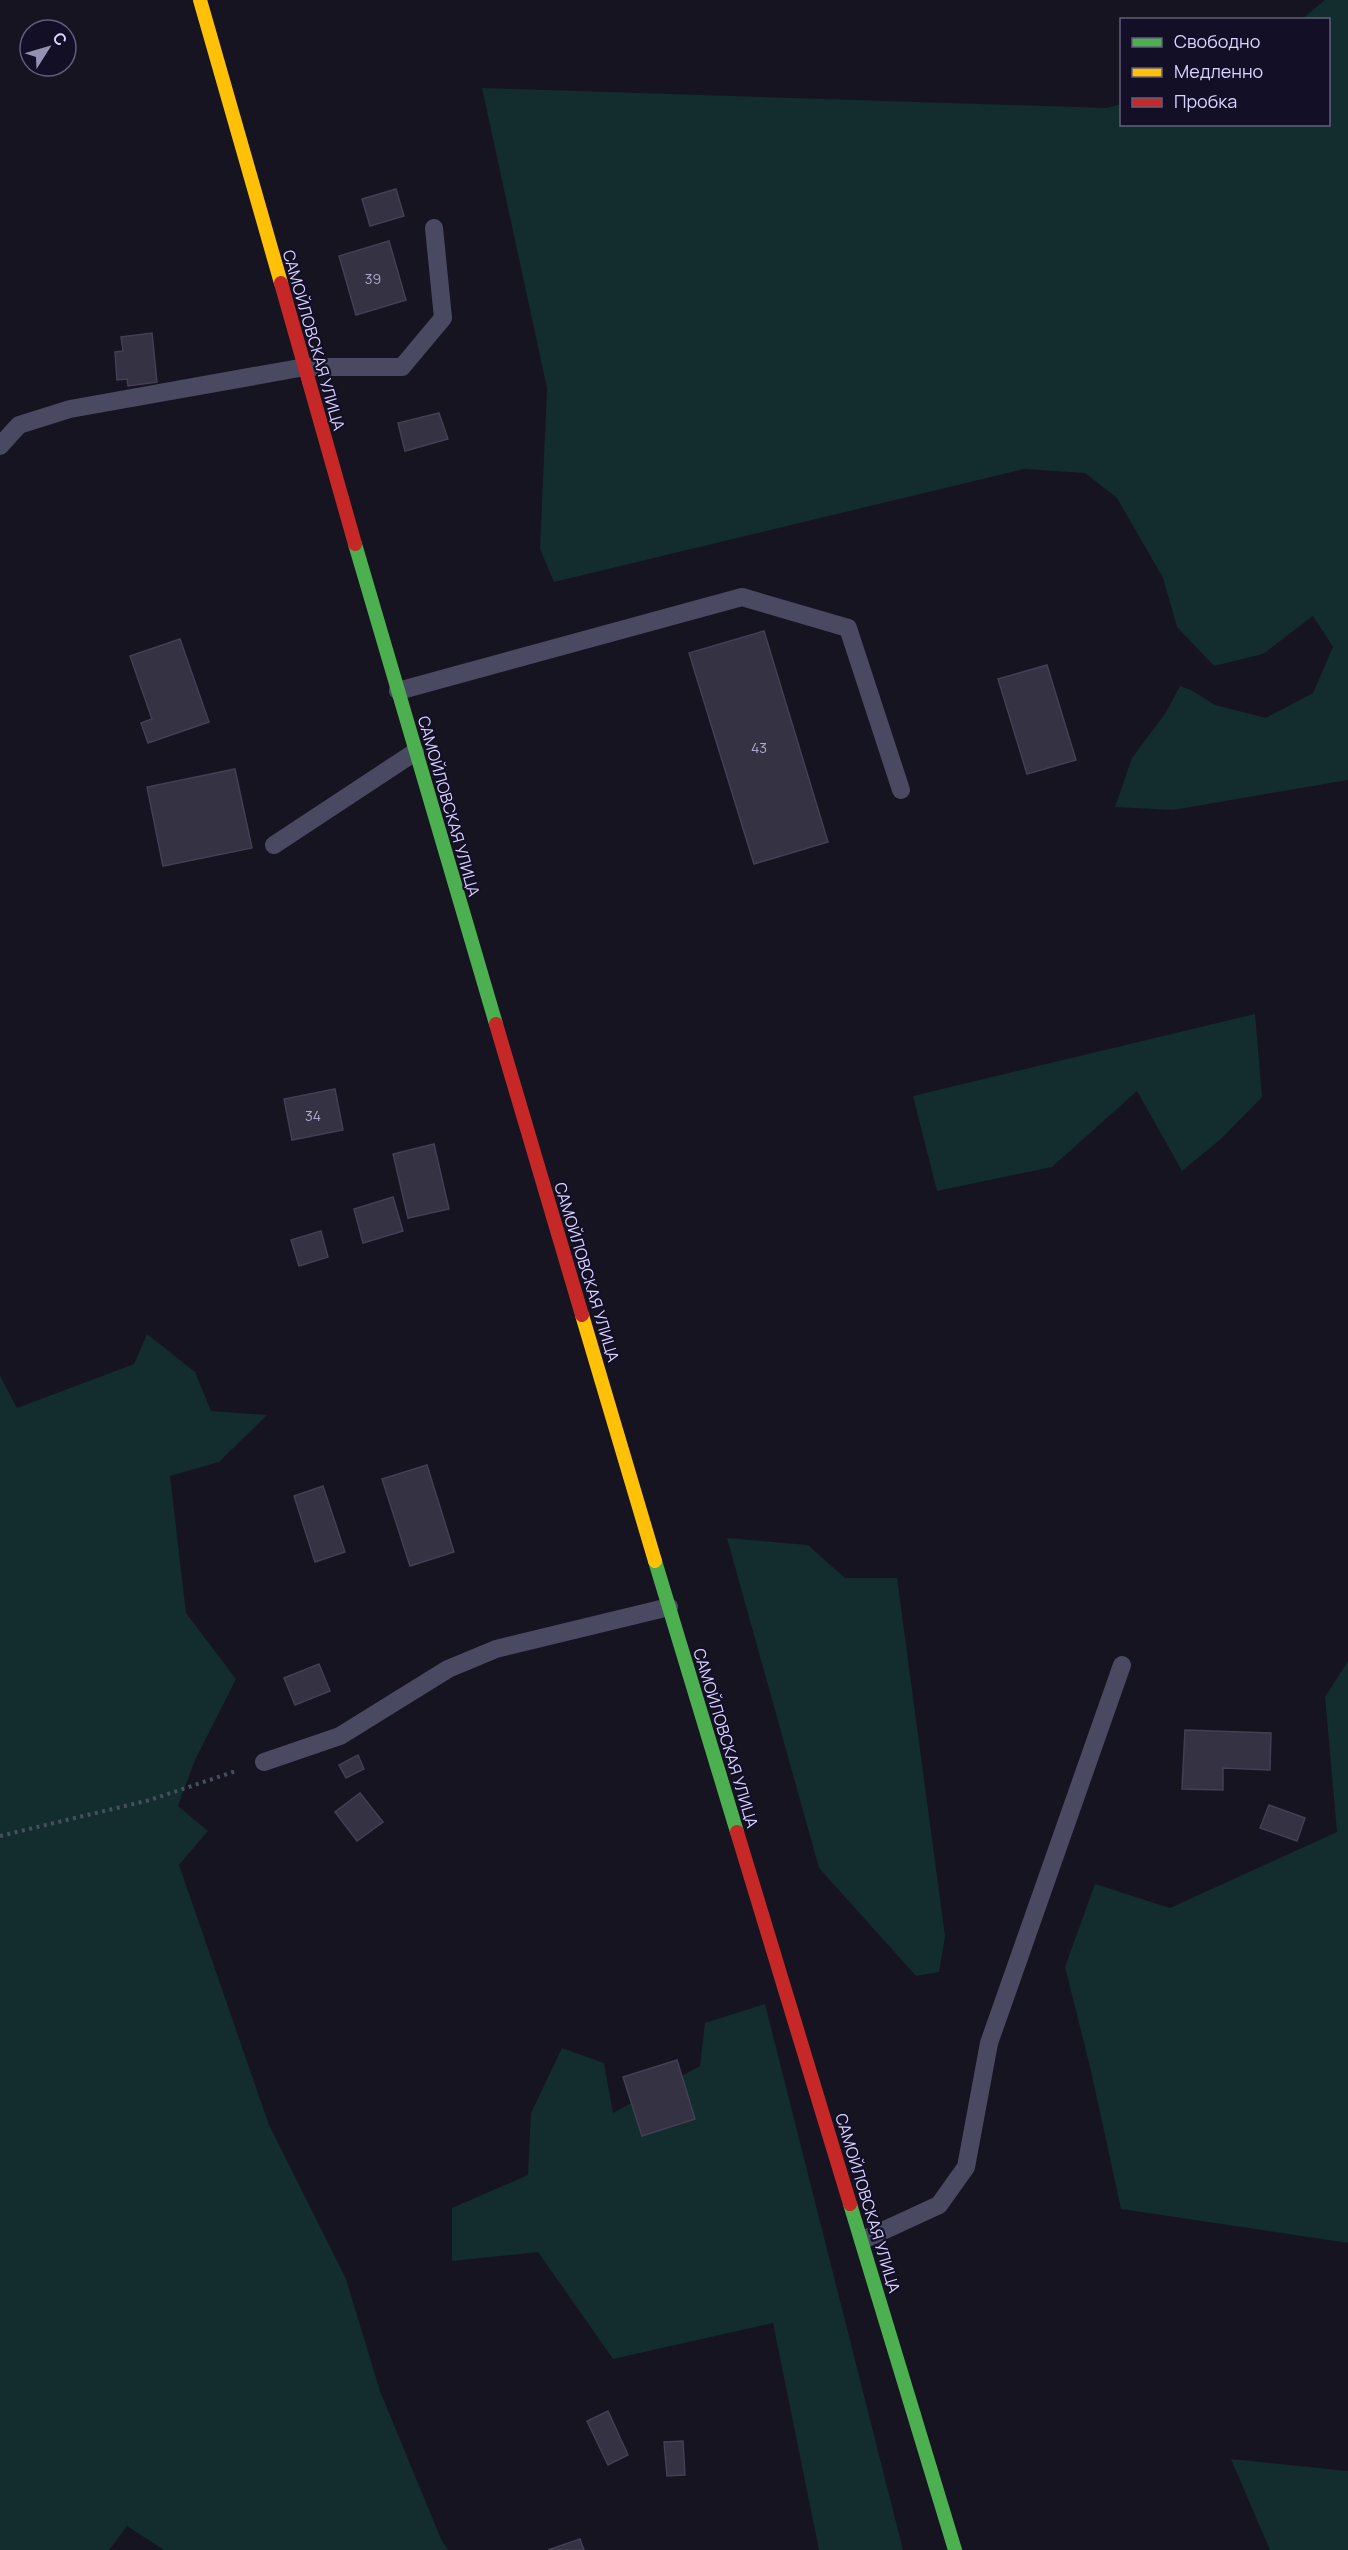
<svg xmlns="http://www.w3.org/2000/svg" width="1348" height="2550" font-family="Manrope,sans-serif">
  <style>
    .green { fill: #132c2d }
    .building { fill: #343243; stroke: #433f54; stroke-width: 1.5 }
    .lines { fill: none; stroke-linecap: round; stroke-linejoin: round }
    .path { stroke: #44505f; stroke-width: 4; stroke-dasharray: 3 4.5; stroke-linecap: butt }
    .lane { stroke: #4a4962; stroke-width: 18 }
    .fast { stroke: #4caf50; stroke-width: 14 }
    .slow { stroke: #ffc107; stroke-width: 14 }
    .jam { stroke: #c62828; stroke-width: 14 }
    .labels { text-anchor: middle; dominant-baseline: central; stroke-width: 4.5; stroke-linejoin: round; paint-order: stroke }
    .number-label { font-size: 14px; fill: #b0acd0 }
    .street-label { font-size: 16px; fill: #d9d4ff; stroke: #130f26 }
  </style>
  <rect width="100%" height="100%" fill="#161421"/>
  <path class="green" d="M1325,0H1348V780L1173,810L1115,807L1132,758L1165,714L1180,686L1191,690L1215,705L1266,718L1313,693L1333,647L1313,616L1263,654L1214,666L1177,627L1163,578L1117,498L1085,473L1024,469L554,582L540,549L547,388L482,88L1106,108L1121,104L1122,124H1328V20L1302,19Z
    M1255,1014L1262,1097L1221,1139L1182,1171L1137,1091L1052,1167L937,1191L913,1096Z
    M147,1334L195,1372L211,1411L267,1415L219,1462L170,1476L186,1613L236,1679L195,1760L178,1806L208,1831L179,1865L269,2125L346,2279L380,2391L441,2539L448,2550H164L127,2526L109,2550H0V1376L17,1408L134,1364Z
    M727,1538L808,1545L845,1578H897L945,1936L939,1972L916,1976L819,1868Z
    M1348,1661V2243L1121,2209L1091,2071L1065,1967L1095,1884L1170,1908L1337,1832L1325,1697Z
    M765,2004L903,2550H819L773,2323L613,2359L538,2252L452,2261V2208L528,2175L531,2113L562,2048L604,2063L613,2113L700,2066L705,2023Z
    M1231,2459L1348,2471V2550H1270Z"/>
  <path class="building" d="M396,189L404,216L370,226L362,199Z
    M389,241L406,300L356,315L339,256Z
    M152,333L157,382L128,386L127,379L117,380L115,352L123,351L121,337Z
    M439,413L448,439L405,451L398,423Z
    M764,631L828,842L754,864L689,653Z
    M180,639L209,722L148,743L141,723L152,719L130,656Z
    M1047,665L1076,760L1027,774L998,679Z
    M235,769L252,848L163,866L147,787Z
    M335,1089L343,1130L292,1140L284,1099Z
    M434,1144L449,1209L408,1218L393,1154Z
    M393,1197L403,1231L363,1243L354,1209Z
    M321,1231L328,1257L299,1266L291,1240Z
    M427,1465L454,1552L410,1566L382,1479Z
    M323,1486L345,1552L315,1562L294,1496Z
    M319,1664L330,1691L295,1705L284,1678Z
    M1185,1730L1271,1733L1270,1770L1223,1768V1790L1182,1789Z
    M358,1755L364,1769L346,1778L339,1765Z
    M360,1793L383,1822L357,1841L335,1812Z
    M1269,1805L1305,1818L1297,1841L1260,1828Z
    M677,2060L695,2119L642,2136L623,2077Z
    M608,2411L628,2455L608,2465L587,2421Z
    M683,2441L685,2475L667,2476L664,2442Z
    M580,2539L584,2550H548Z"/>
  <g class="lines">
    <path class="path" d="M0,1836L150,1800L236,1771"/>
    <path class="lane" d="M0,446L19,425L70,409L305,367H402L443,318L434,228
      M398,691L742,597L848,628L901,790
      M274,845L415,752
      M264,1762L340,1736L448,1669L496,1649L669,1607
      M863,2240L939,2205L966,2167L989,2043L1122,1665"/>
    <path class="fast" d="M355,544L496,1024
      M655,1561L737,1832
      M850,2204L955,2550"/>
    <path class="slow" d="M200,0L281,283
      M582,1315L655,1561"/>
    <path class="jam" d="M281,283L355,544
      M496,1024L582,1315
      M737,1832L850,2204"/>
  </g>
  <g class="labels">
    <g class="number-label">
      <text x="373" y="278">39</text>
      <text x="759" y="747">43</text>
      <text x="313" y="1115">34</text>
    </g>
    <g class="street-label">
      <text transform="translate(314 340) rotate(74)">САМОЙЛОВСКАЯ УЛИЦА</text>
      <text transform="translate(449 806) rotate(74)">САМОЙЛОВСКАЯ УЛИЦА</text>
      <text transform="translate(587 1272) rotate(73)">САМОЙЛОВСКАЯ УЛИЦА</text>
      <text transform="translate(726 1738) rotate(73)">САМОЙЛОВСКАЯ УЛИЦА</text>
      <text transform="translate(868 2203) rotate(73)">САМОЙЛОВСКАЯ УЛИЦА</text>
    </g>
  </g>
  <rect x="1120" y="18" width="210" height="108" fill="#130f26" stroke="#625e7d" stroke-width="1.5"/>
  <rect x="1132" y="38" width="30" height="9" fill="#4caf50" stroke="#625e7d" stroke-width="1.5"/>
  <text x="1174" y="48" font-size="18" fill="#d9d4ff">Свободно</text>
  <rect x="1132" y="68" width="30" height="9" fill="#ffc107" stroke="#625e7d" stroke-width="1.5"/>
  <text x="1174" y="78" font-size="18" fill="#d9d4ff">Медленно</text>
  <rect x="1132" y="98" width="30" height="9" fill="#c62828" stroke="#625e7d" stroke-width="1.5"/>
  <text x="1174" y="108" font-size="18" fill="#d9d4ff">Пробка</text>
  <g transform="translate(48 48) rotate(53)"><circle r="28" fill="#130f26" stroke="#625e7d" stroke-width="1.5"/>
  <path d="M0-4.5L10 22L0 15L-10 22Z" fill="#9591b1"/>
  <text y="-9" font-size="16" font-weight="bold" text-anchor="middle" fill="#d9d4ff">С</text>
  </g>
</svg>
